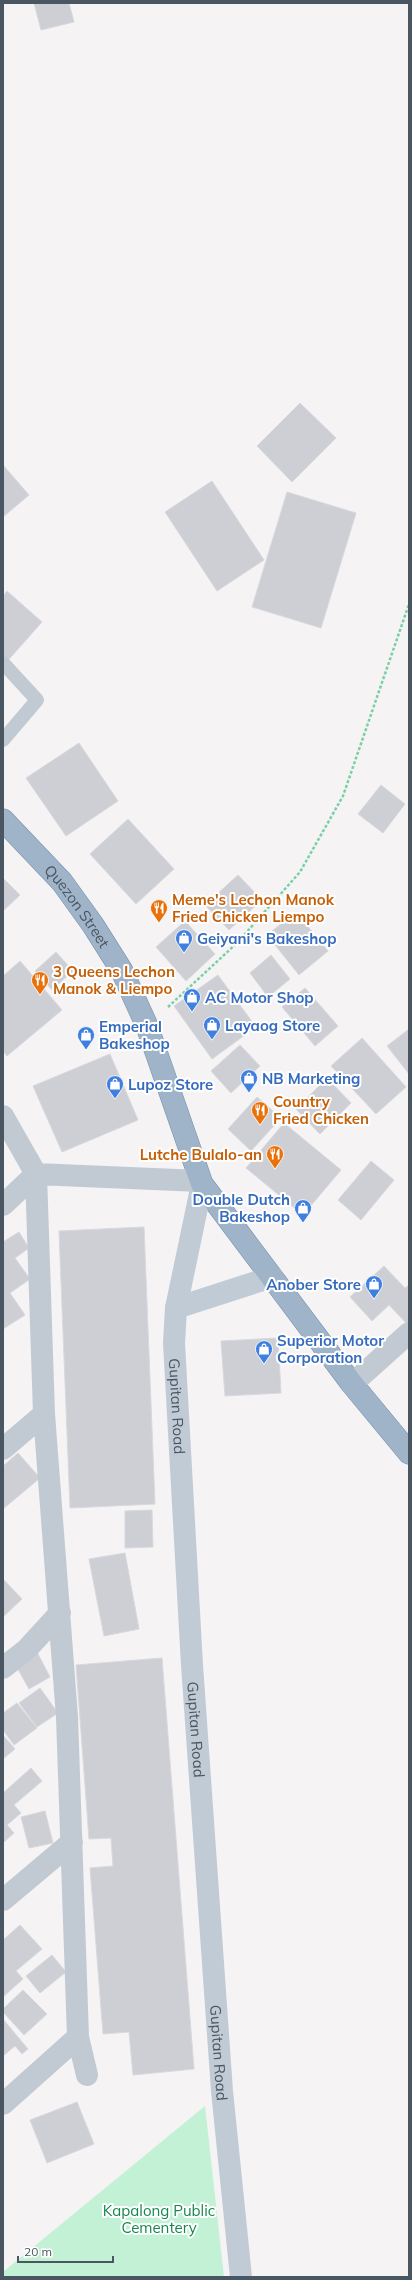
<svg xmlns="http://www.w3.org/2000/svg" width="412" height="2280" font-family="Mulish,sans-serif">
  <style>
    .green { fill: #c3f1d5 }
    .building { fill: #cdcfd5; stroke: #d7d9de }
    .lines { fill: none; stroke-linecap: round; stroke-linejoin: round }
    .trunk-casing { stroke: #7690ad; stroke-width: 23 }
    .path { stroke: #7ad0a6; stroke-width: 2.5; stroke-dasharray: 3 2; stroke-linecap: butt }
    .service { stroke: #c1cad2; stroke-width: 14 }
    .minor { stroke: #c1cad2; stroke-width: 22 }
    .secondary { stroke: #c1cbd6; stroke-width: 22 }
    .trunk { stroke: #9fb4c9; stroke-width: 22 }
    .labels { text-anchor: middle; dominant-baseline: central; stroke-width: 4; stroke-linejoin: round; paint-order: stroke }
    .food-label { font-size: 15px; font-weight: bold; fill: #c56008; stroke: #fff; text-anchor: start }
    .street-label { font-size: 15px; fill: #4a5661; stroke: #fff }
    .shop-label { font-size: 15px; font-weight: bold; fill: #366cbe; stroke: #fff; text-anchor: start }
    .park-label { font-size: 15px; fill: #17864f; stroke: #fff }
  </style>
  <rect width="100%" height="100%" fill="#f5f3f3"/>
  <path class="green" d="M205,2106L224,2277H3V2272Z"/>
  <path class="building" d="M34,3H69L74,22L41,30Z
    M300,403L336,438L292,482L257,446Z
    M3,465L29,495L3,517Z
    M212,481L264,560L217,591L165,512Z
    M287,492L356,513L321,628L252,607Z
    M7,591L42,622L3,666V596Z
    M79,743L118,801L66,836L26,778Z
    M381,785L405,804L383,833L358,814Z
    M128,819L174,869L136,904L90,854Z
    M238,875L262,900L229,930L205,905Z
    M3,878L20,895L3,911Z
    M296,912L328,951L299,975L267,935Z
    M185,921L215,954L186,981L156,947Z
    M56,952L73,971L52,990L35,971Z
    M271,955L290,979L268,997L250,973Z
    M20,961L62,1010L7,1056L3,1051V976Z
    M218,975L256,1027L212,1059L174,1006Z
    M305,988L338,1026L315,1046L282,1007Z
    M409,1029V1074L387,1046Z
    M362,1038L406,1087L376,1114L331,1066Z
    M240,1045L260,1066L231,1093L211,1071Z
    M110,1054L138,1120L62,1152L33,1086Z
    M327,1078L351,1103L320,1134L296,1109Z
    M257,1097L281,1118L251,1151L228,1129Z
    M284,1123L341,1170L303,1215L246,1168Z
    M371,1161L394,1180L361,1220L338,1200Z
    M144,1227L155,1504L70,1508L59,1231Z
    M19,1232L29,1248L15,1258L30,1279L10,1293L25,1315L3,1329V1242Z
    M384,1266L405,1288L409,1285V1326L389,1305L372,1321L350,1297Z
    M278,1338L281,1393L225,1396L221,1341Z
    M18,1453L40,1478L3,1509V1466Z
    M152,1510L153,1547L125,1548V1511Z
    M125,1553L139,1629L104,1636L89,1559Z
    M3,1579L22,1599L3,1617Z
    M37,1652L50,1677L29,1689L15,1664Z
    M162,1658L194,2069L133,2075L129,2032L103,2034L90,1868L113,1866L111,1838L89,1839L76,1665Z
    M40,1688L58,1713L37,1727L19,1703Z
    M17,1703L37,1728L14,1745L3,1730V1713Z
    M3,1735L15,1749L3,1759Z
    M31,1768L42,1781L14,1805L21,1813L7,1825L14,1833L3,1843V1793Z
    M45,1811L53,1843L29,1848L21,1817Z
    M20,1925L42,1949L16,1971L23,1979L3,1997V1940Z
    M52,1955L66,1972L40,1993L26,1976Z
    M23,1990L47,2014L24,2035L3,2012V2009Z
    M3,2019L28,2049L22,2054L15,2046L3,2056Z
    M77,2102L94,2144L47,2163L30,2120Z"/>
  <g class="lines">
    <g class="trunk-casing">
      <g id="trunk">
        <path id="s2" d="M3,820L62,882L93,925L122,971L147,1026L202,1184L352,1384L409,1453"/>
      </g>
    </g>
    <path class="path" d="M168,1007L237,943L300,872L343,796L409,604"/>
    <path class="service" d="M3,663L37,700L3,740"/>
    <path class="minor" d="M3,1116L36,1174L44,1414L67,1717L78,2037L87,2075
      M3,1205L36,1174L200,1181
      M352,1384L409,1333
      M3,1449L44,1414
      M3,1668L27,1649L60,1613
      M3,1900L72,1842
      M3,2104L78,2037"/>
    <g class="secondary">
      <path id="s1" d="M202,1184L176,1308L174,1343L192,1665L222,2091L241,2277"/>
      <path d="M176,1308L272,1277"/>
    </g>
    <use href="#trunk" class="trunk"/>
  </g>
  <defs>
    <g id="restaurant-pin" transform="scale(0.9)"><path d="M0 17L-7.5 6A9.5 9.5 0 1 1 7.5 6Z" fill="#e8710a" stroke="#fff"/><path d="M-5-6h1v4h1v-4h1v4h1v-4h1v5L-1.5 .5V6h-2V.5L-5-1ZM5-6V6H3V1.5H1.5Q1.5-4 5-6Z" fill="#fff"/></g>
    <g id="shop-pin" transform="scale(0.9)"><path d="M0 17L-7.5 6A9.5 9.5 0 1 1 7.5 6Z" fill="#3f7fe0" stroke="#fff"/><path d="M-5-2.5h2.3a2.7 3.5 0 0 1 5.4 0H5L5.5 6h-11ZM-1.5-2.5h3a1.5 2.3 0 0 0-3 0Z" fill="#fff"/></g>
  </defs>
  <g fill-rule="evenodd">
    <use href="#restaurant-pin" x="159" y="908"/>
    <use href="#shop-pin" x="184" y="938"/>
    <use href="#restaurant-pin" x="40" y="980"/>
    <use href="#shop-pin" x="192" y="997"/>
    <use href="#shop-pin" x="212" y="1025"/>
    <use href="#shop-pin" x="86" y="1035"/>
    <use href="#shop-pin" x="249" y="1078"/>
    <use href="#shop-pin" x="115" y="1084"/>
    <use href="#restaurant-pin" x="260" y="1110"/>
    <use href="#restaurant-pin" x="275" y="1154"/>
    <use href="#shop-pin" x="303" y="1208"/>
    <use href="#shop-pin" x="374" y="1284"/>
    <use href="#shop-pin" x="264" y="1349"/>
  </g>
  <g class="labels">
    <g class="food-label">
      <text x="172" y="899">Meme's Lechon Manok<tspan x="172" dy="17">Fried Chicken Liempo</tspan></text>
      <text x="53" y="971">3 Queens Lechon<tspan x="53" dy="17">Manok &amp; Liempo</tspan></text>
      <text x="273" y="1101">Country<tspan x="273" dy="17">Fried Chicken</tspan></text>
      <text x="262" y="1154" text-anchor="end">Lutche Bulalo-an</text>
    </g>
    <g class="street-label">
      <text stroke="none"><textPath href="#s2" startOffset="114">Quezon Street</textPath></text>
      <text stroke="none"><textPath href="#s1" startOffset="225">Gupitan Road</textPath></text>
      <text stroke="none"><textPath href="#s1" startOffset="549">Gupitan Road</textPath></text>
      <text stroke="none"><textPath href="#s1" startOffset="873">Gupitan Road</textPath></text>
    </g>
    <g class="shop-label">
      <text x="197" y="938">Geiyani's Bakeshop</text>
      <text x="205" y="997">AC Motor Shop</text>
      <text x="225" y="1025">Layaog Store</text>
      <text x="99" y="1026">Emperial<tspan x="99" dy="17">Bakeshop</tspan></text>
      <text x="262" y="1078">NB Marketing</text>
      <text x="128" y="1084">Lupoz Store</text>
      <text x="290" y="1199" text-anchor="end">Double Dutch<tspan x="290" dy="17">Bakeshop</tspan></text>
      <text x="361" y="1284" text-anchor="end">Anober Store</text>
      <text x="277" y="1340">Superior Motor<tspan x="277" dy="17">Corporation</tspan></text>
    </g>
    <g class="park-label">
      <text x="159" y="2210">Kapalong Public<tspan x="159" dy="17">Cementery</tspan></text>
    </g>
  </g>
  <rect width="412" height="2280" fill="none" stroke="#4a5661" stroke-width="8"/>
  <path d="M18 2256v6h95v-6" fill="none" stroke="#4a5661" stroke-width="2"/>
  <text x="24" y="2256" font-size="12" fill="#4a5661" stroke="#ffffff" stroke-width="3" paint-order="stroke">20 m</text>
</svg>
